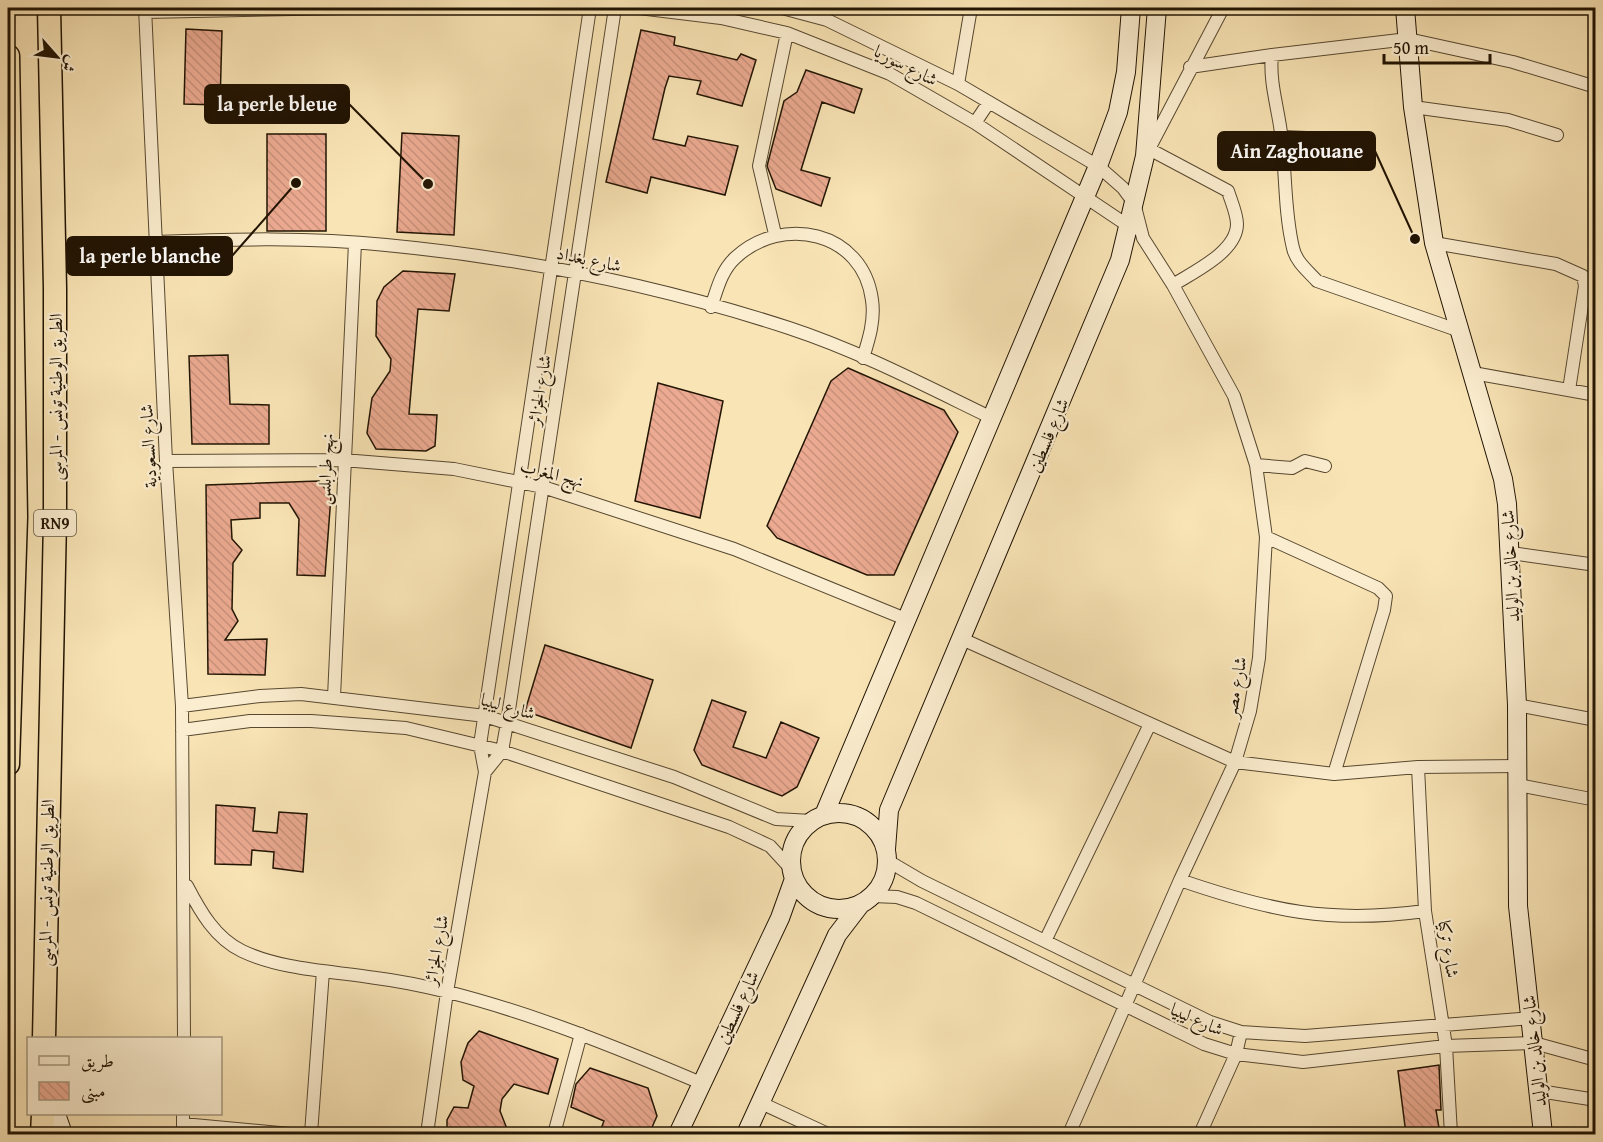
<svg xmlns="http://www.w3.org/2000/svg" width="1603" height="1142" font-family="'Gentium Book Plus',Amiri,serif">
  <style>
    .building { fill: url(#building-back-hatch); stroke: #211403; stroke-width: 1.5 }
    .lines { fill: none; stroke-linecap: round; stroke-linejoin: round }
    .lane-casing { stroke: #574830; stroke-width: 8 }
    .street-casing { stroke: #574830; stroke-width: 14 }
    .secondary-casing { stroke: #211403; stroke-width: 20 }
    .highway-casing { stroke: #211403; stroke-width: 25 }
    .lane { stroke: #fbedcf; stroke-width: 6 }
    .street { stroke: #fbedcf; stroke-width: 12 }
    .secondary { stroke: #fbedcf; stroke-width: 18 }
    .highway { stroke: #f9e4b5; stroke-width: 22 }
    .labels { text-anchor: middle; dominant-baseline: central; stroke-width: 4.5; stroke-linejoin: round; paint-order: stroke }
    .shield { fill: #fbedcf; stroke: #625540; stroke-width: 1.5 }
    .shield-label { font-size: 16px; font-weight: bold; fill: #211403 }
    .street-label { font-size: 18px; fill: #211403; stroke: #fbedcf }
    .leader { fill: none; stroke: #211403; stroke-width: 2 }
    .callout-dot { fill: #211403; stroke: #fbedcf; stroke-width: 2 }
    .callout { fill: #211403; stroke: #211403; stroke-width: 2 }
    .callout-label { font-size: 20px; text-anchor: middle; font-weight: bold; fill: #fff }
  </style>
  <defs>
    <pattern id="building-back-hatch" width="6" height="6" patternUnits="userSpaceOnUse" patternTransform="scale(1.5)"><rect width="6" height="6" fill="#ebaa91"/><path d="M-1 5l2 2M0 0l6 6M5-1l2 2" fill="none" stroke="#c9917b"/></pattern>
  </defs>
  <rect width="100%" height="100%" fill="#f9e4b5"/>
  <filter id="stains"><feTurbulence type="fractalNoise" baseFrequency=".00333" numOctaves="4"/><feColorMatrix values="0 0 0 0 .2 0 0 0 0 .09 0 0 0 0 .02 0 0 0 .5 -.17"/></filter>
  <radialGradient id="worn" r=".72"><stop offset=".6" stop-color="#630" stop-opacity="0"/><stop offset="1" stop-color="#630" stop-opacity=".3"/></radialGradient>
  <path class="building" d="M186,29L222,31L220,105L184,104Z
    M641,30L675,37L674,45L737,60L741,54L756,60L742,106L697,94L701,81L669,76L665,88L653,139L685,146L688,136L738,146L725,195L651,177L647,193L606,182Z
    M806,70L862,89L854,113L822,102L801,170L830,178L821,206L776,189L767,166L784,101L797,92Z
    M402,133L459,136L454,235L397,232Z
    M267,134H326V231H267Z
    M403,271L455,274L449,311L418,309L409,414L437,415L435,446L426,451L376,449L367,433L372,398L390,371L391,359L376,336L377,301L384,287Z
    M228,355L230,404L269,405V444H192L189,356Z
    M848,368L944,410L958,432L894,575H867L777,538L767,526L831,381Z
    M658,383L723,401L700,518L635,501Z
    M319,481L331,496L325,576L297,575L299,519L289,503H260V518L231,520L232,539L242,550L233,563L232,609L238,621L225,640L267,639L265,675L208,674L206,485Z
    M545,645L653,680L631,748L525,711Z
    M712,700L746,712L733,747L766,758L781,722L819,738L797,787L782,796L702,765L694,750Z
    M216,805L255,808L253,831L277,833L279,812L307,814L303,872L273,868L274,852L252,850L251,865L215,864Z
    M479,1031L558,1059L548,1094L514,1084L502,1099L500,1111L509,1134H447V1120L454,1107L468,1108L474,1086L463,1080L461,1062L468,1043Z
    M1439,1065L1441,1110H1436L1440,1134H1406L1398,1071Z
    M590,1068L648,1088L657,1116L649,1134H599L604,1121L571,1107L576,1084Z"/>
  <g class="lines">
    <g class="lane-casing">
      <path id="lane" d="M1282,134L1356,137"/>
    </g>
    <g class="street-casing">
      <path id="street" d="M145,8L166,461L182,706L184,1038
        M639,8L721,18L787,33L890,74L975,123L1133,229
        M782,8L827,20L958,84L1098,166L1123,188L1134,203L1143,238L1173,285L1234,396L1256,465L1266,537L1259,658L1250,711L1235,762L1180,880L1069,1134
        M145,12L345,8
        M1190,67L1272,55
        M958,84L971,8
        M1413,107L1508,120L1557,135
        M975,123L989,102
        M1150,147L1223,8
        M1149,149L1228,191C1231,201 1237,214 1237,224C1237,252 1193,272 1173,285
        M775,234L759,166L787,33
        M156,242C232,239 310,237 386,245C522,258 660,286 789,328C859,351 926,386 992,418
        M1434,243L1556,264L1583,276L1585,286L1569,390
        M711,307C717,290 721,271 735,258C782,214 863,231 872,300C875,320 869,339 863,358
        M1460,331L1317,281C1308,271 1296,262 1293,248C1284,211 1286,171 1281,133C1278,108 1269,81 1272,55L1408,39L1513,62L1596,87
        M1473,373L1596,395
        M166,461L343,460L454,469L543,487L734,549L908,620
        M1256,465L1292,468L1305,461L1325,466
        M1266,537L1378,588L1386,596L1384,610L1334,774
        M1511,553L1596,565
        M962,639L1235,762L1334,774L1418,767L1518,766
        M334,697L355,243
        M1517,705L1596,720
        M182,706L260,696L301,694L485,716L674,777L776,819L812,821
        M182,730L250,721H311L406,728L502,751L729,827L770,846L792,870
        M1418,767L1425,911L1446,1046L1451,1134
        M485,772L502,751L507,723L615,8
        M1518,785L1596,800
        M888,861L922,881L1210,1022L1241,1032L1305,1036L1531,1018
        M1180,880C1270,911 1330,924 1425,911
        M187,886C200,911 215,938 242,951C282,970 332,971 376,978C400,981 424,986 448,992C535,1014 618,1048 701,1083
        M872,896L897,897L916,903L1204,1044L1236,1054L1303,1062L1446,1046L1534,1043L1596,1060
        M1046,939L1149,726
        M1539,1091L1596,1100
        M761,1103L828,1134
        M183,1124L290,1134
        M183,1134V1114
        M311,1134L323,971
        M427,1134L447,992L485,772L480,745L590,8
        M554,1134L581,1034
        M1200,1134L1236,1054L1241,1032"/>
    </g>
    <g class="secondary-casing">
      <path id="secondary" d="M1405,8L1413,107L1434,243L1503,479L1507,504L1517,705L1518,906L1543,1134
        M791 861a48 48 0 1 1 96 0a48 48 0 1 1-96 0Z
        M824,815L1098,166L1118,112L1126,72L1131,8
        M886,849L889,810L1120,260L1145,156L1157,8
        M56,1114L63,1134
        M678,1134L780,918L794,879
        M746,1134L837,935L860,905"/>
    </g>
    <g class="highway-casing">
      <path id="highway" d="M8,56L16,517L8,764
        M44,1038L55,520V288L49,8
        M42,1134L43,1114"/>
    </g>
    <use href="#lane" class="lane"/>
    <use href="#street" class="street"/>
    <use href="#secondary" class="secondary"/>
    <use href="#highway" class="highway"/>
  </g>
  <g class="labels">
    <rect class="shield" x="34" y="510" width="42" height="26" rx="4.5"/>
    <g class="shield-label">
      <text x="55" y="523">RN9</text>
    </g>
    <g class="street-label">
      <text transform="translate(906 65) rotate(27)">شارع سوريا</text>
      <text transform="translate(589 259) rotate(12)">شارع بغداد</text>
      <text transform="translate(539 390) rotate(-81)">شارع الجزائر</text>
      <text transform="translate(55 397) rotate(-90)">الطريق الوطنية تونس - المرسى</text>
      <text transform="translate(1048 435) rotate(-67)">شارع فلسطين</text>
      <text transform="translate(148 446) rotate(-93)">شارع السعودية</text>
      <text transform="translate(325 469) rotate(-87)">نهج طرابلس</text>
      <text transform="translate(552 473) rotate(15)">نهج المغرب</text>
      <text transform="translate(1510 566) rotate(-93)">شارع خالد بن الوليد</text>
      <text transform="translate(1235 687) rotate(-80)">شارع مصر</text>
      <text transform="translate(508 706) rotate(16)">شارع ليبيا</text>
      <text transform="translate(46 883) rotate(-89)">الطريق الوطنية تونس - المرسى</text>
      <text transform="translate(1449 949) rotate(81)">شارع تركيا</text>
      <text transform="translate(436 950) rotate(-80)">شارع الجزائر</text>
      <text transform="translate(737 1007) rotate(-65)">شارع فلسطين</text>
      <text transform="translate(1197 1019) rotate(24)">شارع ليبيا</text>
      <text transform="translate(1534 1051) rotate(-96)">شارع خالد بن الوليد</text>
    </g>
  </g>
  <path class="leader" d="M428 184L349 104M1415 239L1375 151M296 183L232 256"/>
  <g class="callout-dot">
    <circle cx="428" cy="184" r="6"/>
    <circle cx="1415" cy="239" r="6"/>
    <circle cx="296" cy="183" r="6"/>
  </g>
  <g class="callout">
    <rect x="205" y="85" width="144" height="38" rx="6"/>
    <rect x="1218" y="132" width="157" height="38" rx="6"/>
    <rect x="67" y="237" width="165" height="38" rx="6"/>
  </g>
  <g class="callout-label">
    <text x="277" y="111">la perle bleue</text>
    <text x="1297" y="158">Ain Zaghouane</text>
    <text x="150" y="263">la perle blanche</text>
  </g>
  <rect width="1603" height="1142" fill="none" stroke="#f9e4b5" stroke-width="30"/>
  <rect x="9" y="9" width="1585" height="1124" fill="none" stroke="#211403" stroke-width="3"/>
  <rect x="15" y="15" width="1573" height="1112" fill="none" stroke="#211403" stroke-width="1.5"/>
  <rect x="27" y="1037" width="195" height="78" fill="#fbedcf" stroke="#a4967d" stroke-width="1.5"/>
  <rect x="39" y="1056" width="30" height="9" fill="#fbedcf" stroke="#a4967d" stroke-width="1.5"/>
  <text x="81" y="1067" font-size="18" fill="#211403">طريق</text>
  <rect x="39" y="1082" width="30" height="18" fill="url(#building-back-hatch)" stroke="#a4967d" stroke-width="1.5"/>
  <text x="81" y="1097" font-size="18" fill="#211403">مبنى</text>
  <g transform="translate(57 57) rotate(118)" stroke="#fbedcf" stroke-width="4.5" paint-order="stroke">
  <path d="M0-4.5L10 22L0 15L-10 22Z" fill="#211403"/>
  <text y="-9" font-size="16" font-weight="bold" text-anchor="middle" fill="#211403">ش</text>
  </g>
  <path d="M1384 54v9h106v-9" fill="none" stroke="#211403" stroke-width="3"/>
  <text x="1393" y="54" font-size="18" fill="#211403" stroke="#fbedcf" stroke-width="4.5" paint-order="stroke">50 m</text>
  <rect width="100%" height="100%" filter="url(#stains)"/>
  <rect width="100%" height="100%" fill="url(#worn)"/>
</svg>
